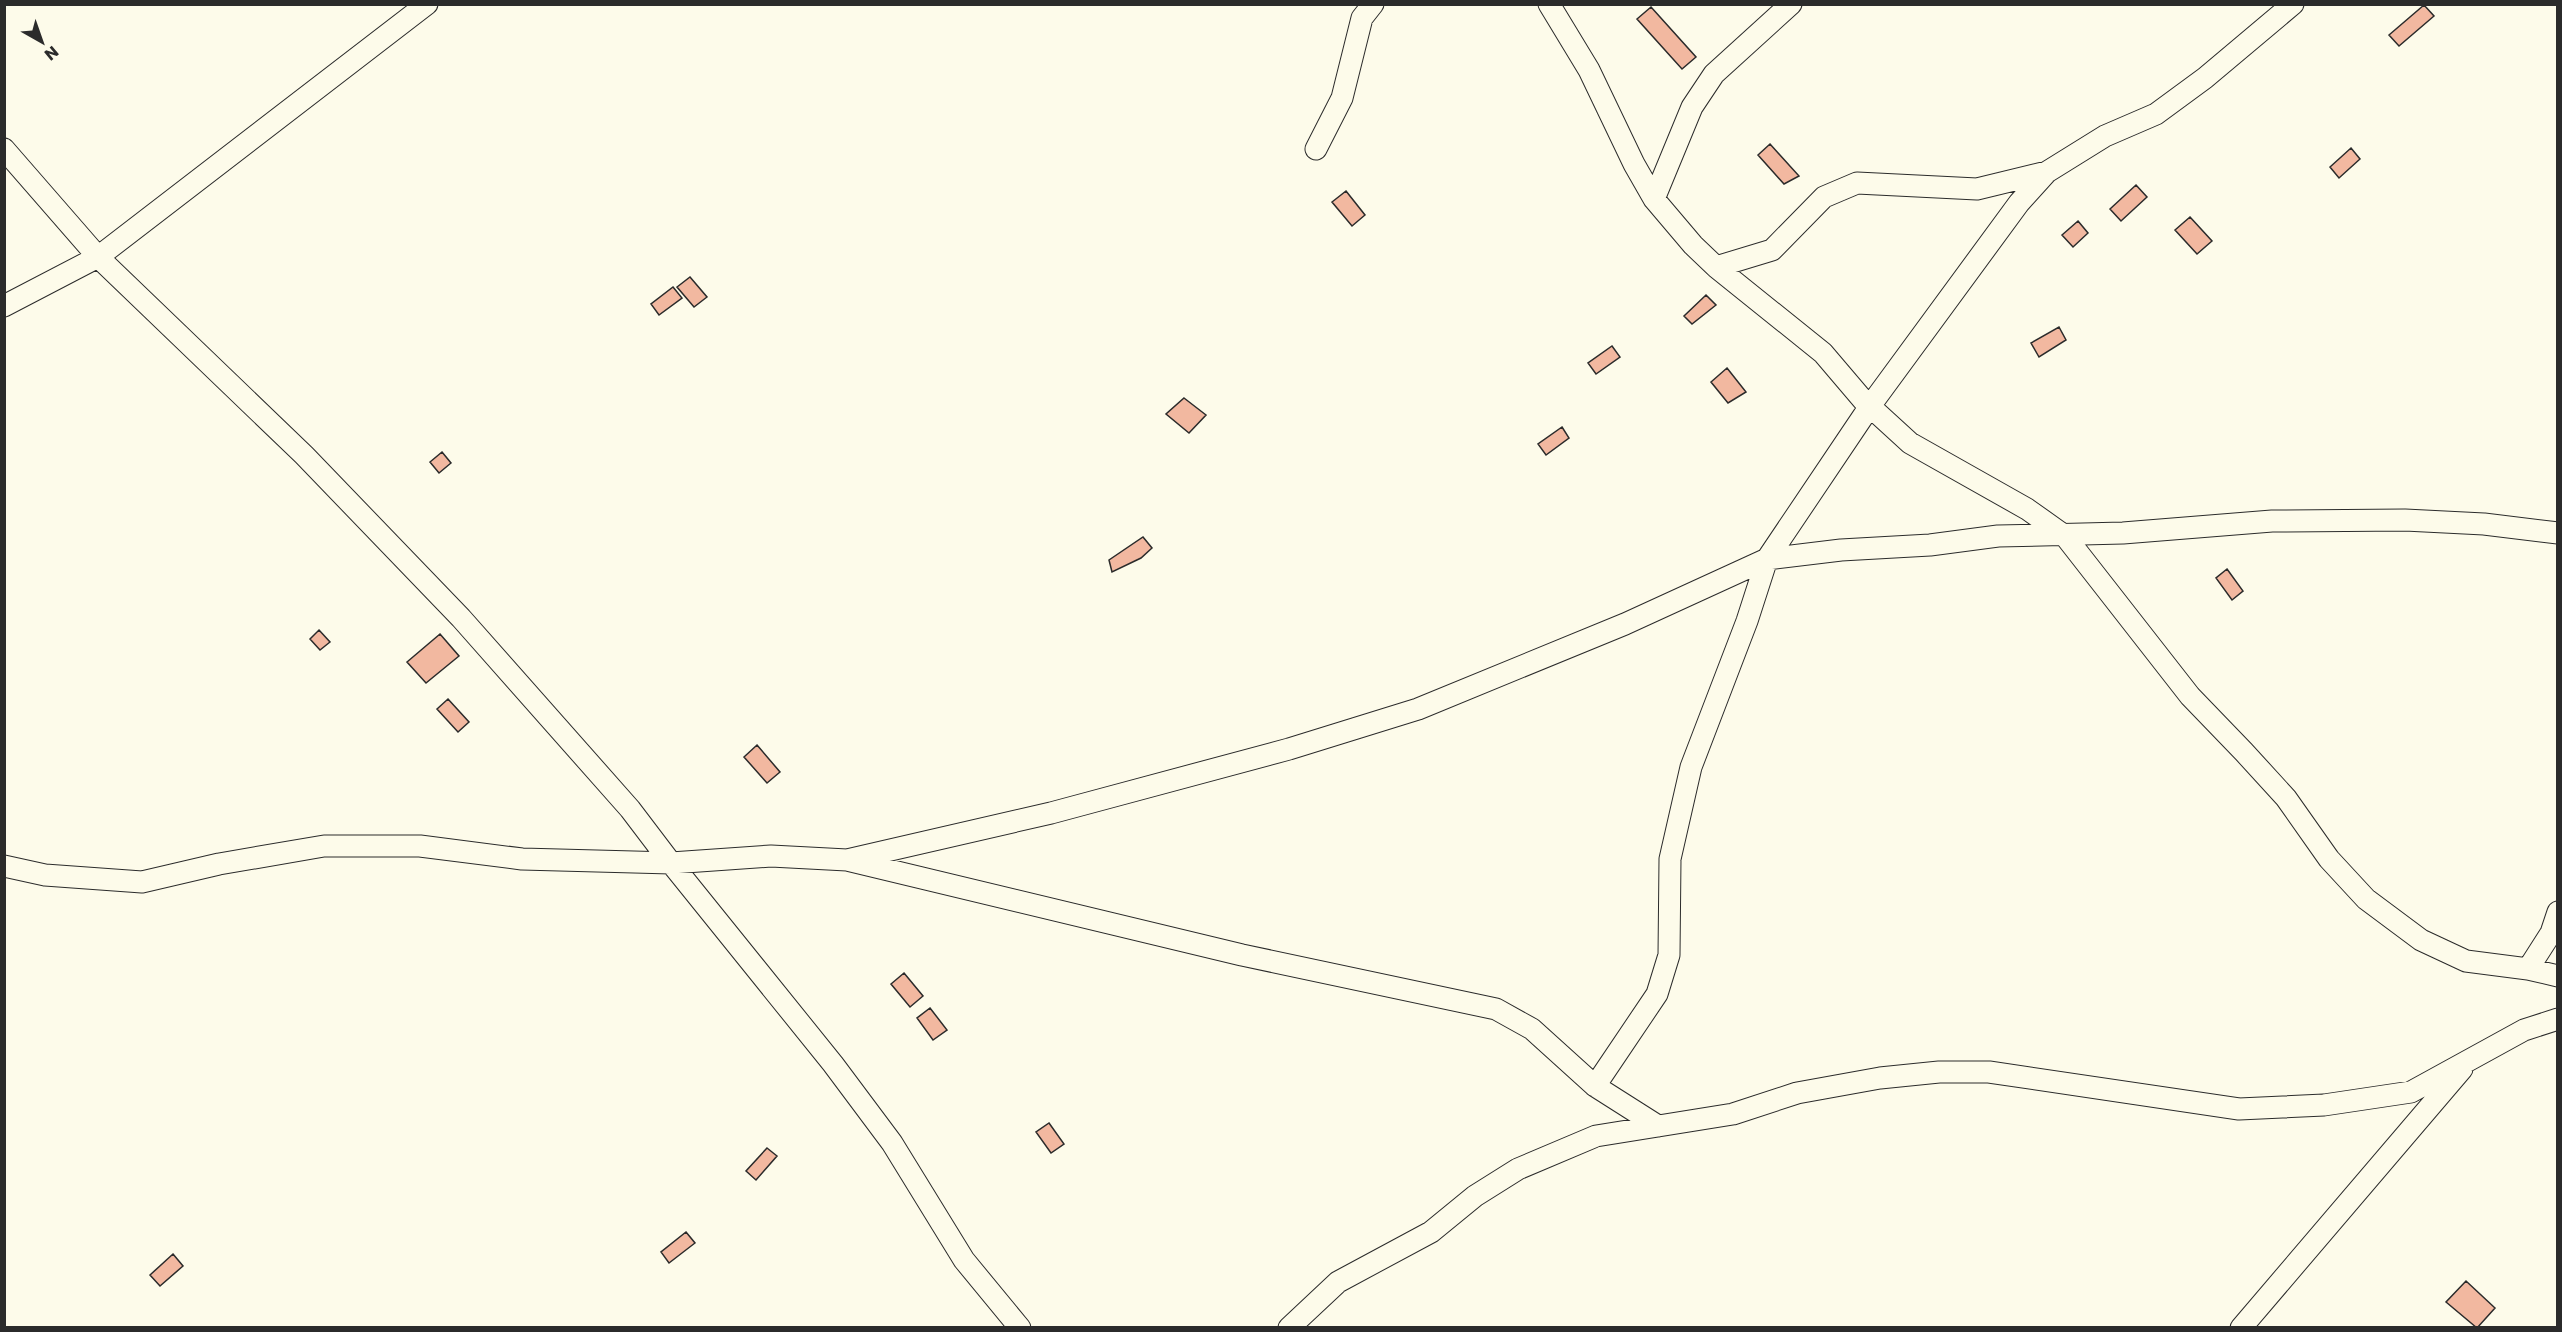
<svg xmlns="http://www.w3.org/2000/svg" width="2562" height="1332" font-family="Poppins,sans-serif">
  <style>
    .building { fill: #f2b8a0; stroke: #2b2b2b; stroke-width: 1.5 }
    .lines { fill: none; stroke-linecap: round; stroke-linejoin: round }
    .minor-casing { stroke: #2b2b2b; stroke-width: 23 }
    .minor { stroke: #fdfbea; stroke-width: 21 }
  </style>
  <rect width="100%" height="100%" fill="#fdfbea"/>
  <path class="building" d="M2424,5L2434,16L2399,46L2389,35Z
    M1651,7L1696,57L1682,69L1637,19Z
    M1770,144L1799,176L1784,184L1758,155Z
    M2351,148L2360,159L2339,178L2330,167Z
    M2136,185L2147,197L2121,221L2110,209Z
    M1346,191L1365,215L1352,226L1332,202Z
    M2190,217L2212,241L2197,254L2175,230Z
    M2078,221L2088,233L2073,247L2062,235Z
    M690,277L707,297L694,307L677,287Z
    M673,287L682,298L659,315L651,304Z
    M1706,295L1716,305L1692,324L1684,316Z
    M2059,327L2066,340L2039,357L2031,343Z
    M1612,346L1620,357L1596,374L1588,363Z
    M1727,368L1746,392L1728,403L1711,382Z
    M1184,398L1206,415L1189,433L1166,414Z
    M1562,427L1569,438L1546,455L1538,444Z
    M442,452L451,463L439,473L430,462Z
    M1143,537L1152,548L1141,558L1112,572L1109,560Z
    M2227,569L2243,591L2232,600L2216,578Z
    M319,630L330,642L320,650L310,639Z
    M440,634L459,656L426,683L407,662Z
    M448,699L469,722L458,732L437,709Z
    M757,745L780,772L767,783L744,757Z
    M904,973L923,996L910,1007L891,984Z
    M930,1008L947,1030L933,1040L917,1018Z
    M1049,1123L1064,1144L1051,1153L1036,1132Z
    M767,1148L777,1156L756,1180L746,1171Z
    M686,1232L695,1243L669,1263L661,1252Z
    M173,1254L183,1266L160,1286L150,1275Z
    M2466,1281L2495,1308L2477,1328L2446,1302Z"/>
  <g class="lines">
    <g class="minor-casing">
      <path id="minor" d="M1549,4L1589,70L1634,164L1654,199L1693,245L1716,267L1823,353L1863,400L1910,443L2027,509L2065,536L2190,696L2244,752L2286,798L2329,859L2366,899L2421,940L2466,961L2528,969L2558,976
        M4,149L98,257L304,455L461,618L630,809L671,863L833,1064L892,1143L964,1260L1020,1328
        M1316,149L1342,98L1362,18L1373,4
        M1654,199L1692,107L1714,74L1791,4
        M1716,267L1772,250L1824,197L1857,183L1977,189L2047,172
        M4,306L98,257L427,4
        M847,860L1051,813L1289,749L1418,709L1625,624L1767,559L1841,550L1930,545L1998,536L2123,533L2272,521L2405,520L2484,524L2558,533
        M4,866L45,875L142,882L219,864L324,846H420L522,859L671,863L771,856L847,860L1242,955L1496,1009L1532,1029L1595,1086L1658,1126
        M2528,969L2551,933L2558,912
        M1595,1086L1657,994L1669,955L1670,859L1691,767L1747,621L1767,559L1870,406L2019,203L2047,172L2105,136L2156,114L2205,78L2293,4
        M1289,1328L1338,1282L1431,1232L1475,1196L1518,1169L1596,1136L1733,1114L1797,1093L1880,1078L1939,1072H1989L2239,1109L2324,1105L2411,1092L2524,1030L2558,1019
        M2241,1328L2462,1069"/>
    </g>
    <use href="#minor" class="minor"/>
  </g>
  <rect width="2562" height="1332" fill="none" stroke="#2b2b2b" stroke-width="12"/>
  <g transform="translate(42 42) rotate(140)" stroke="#fdfbea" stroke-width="4.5" paint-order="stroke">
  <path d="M0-4.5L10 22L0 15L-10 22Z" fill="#2b2b2b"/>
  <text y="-9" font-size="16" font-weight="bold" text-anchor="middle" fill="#2b2b2b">N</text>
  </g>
</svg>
